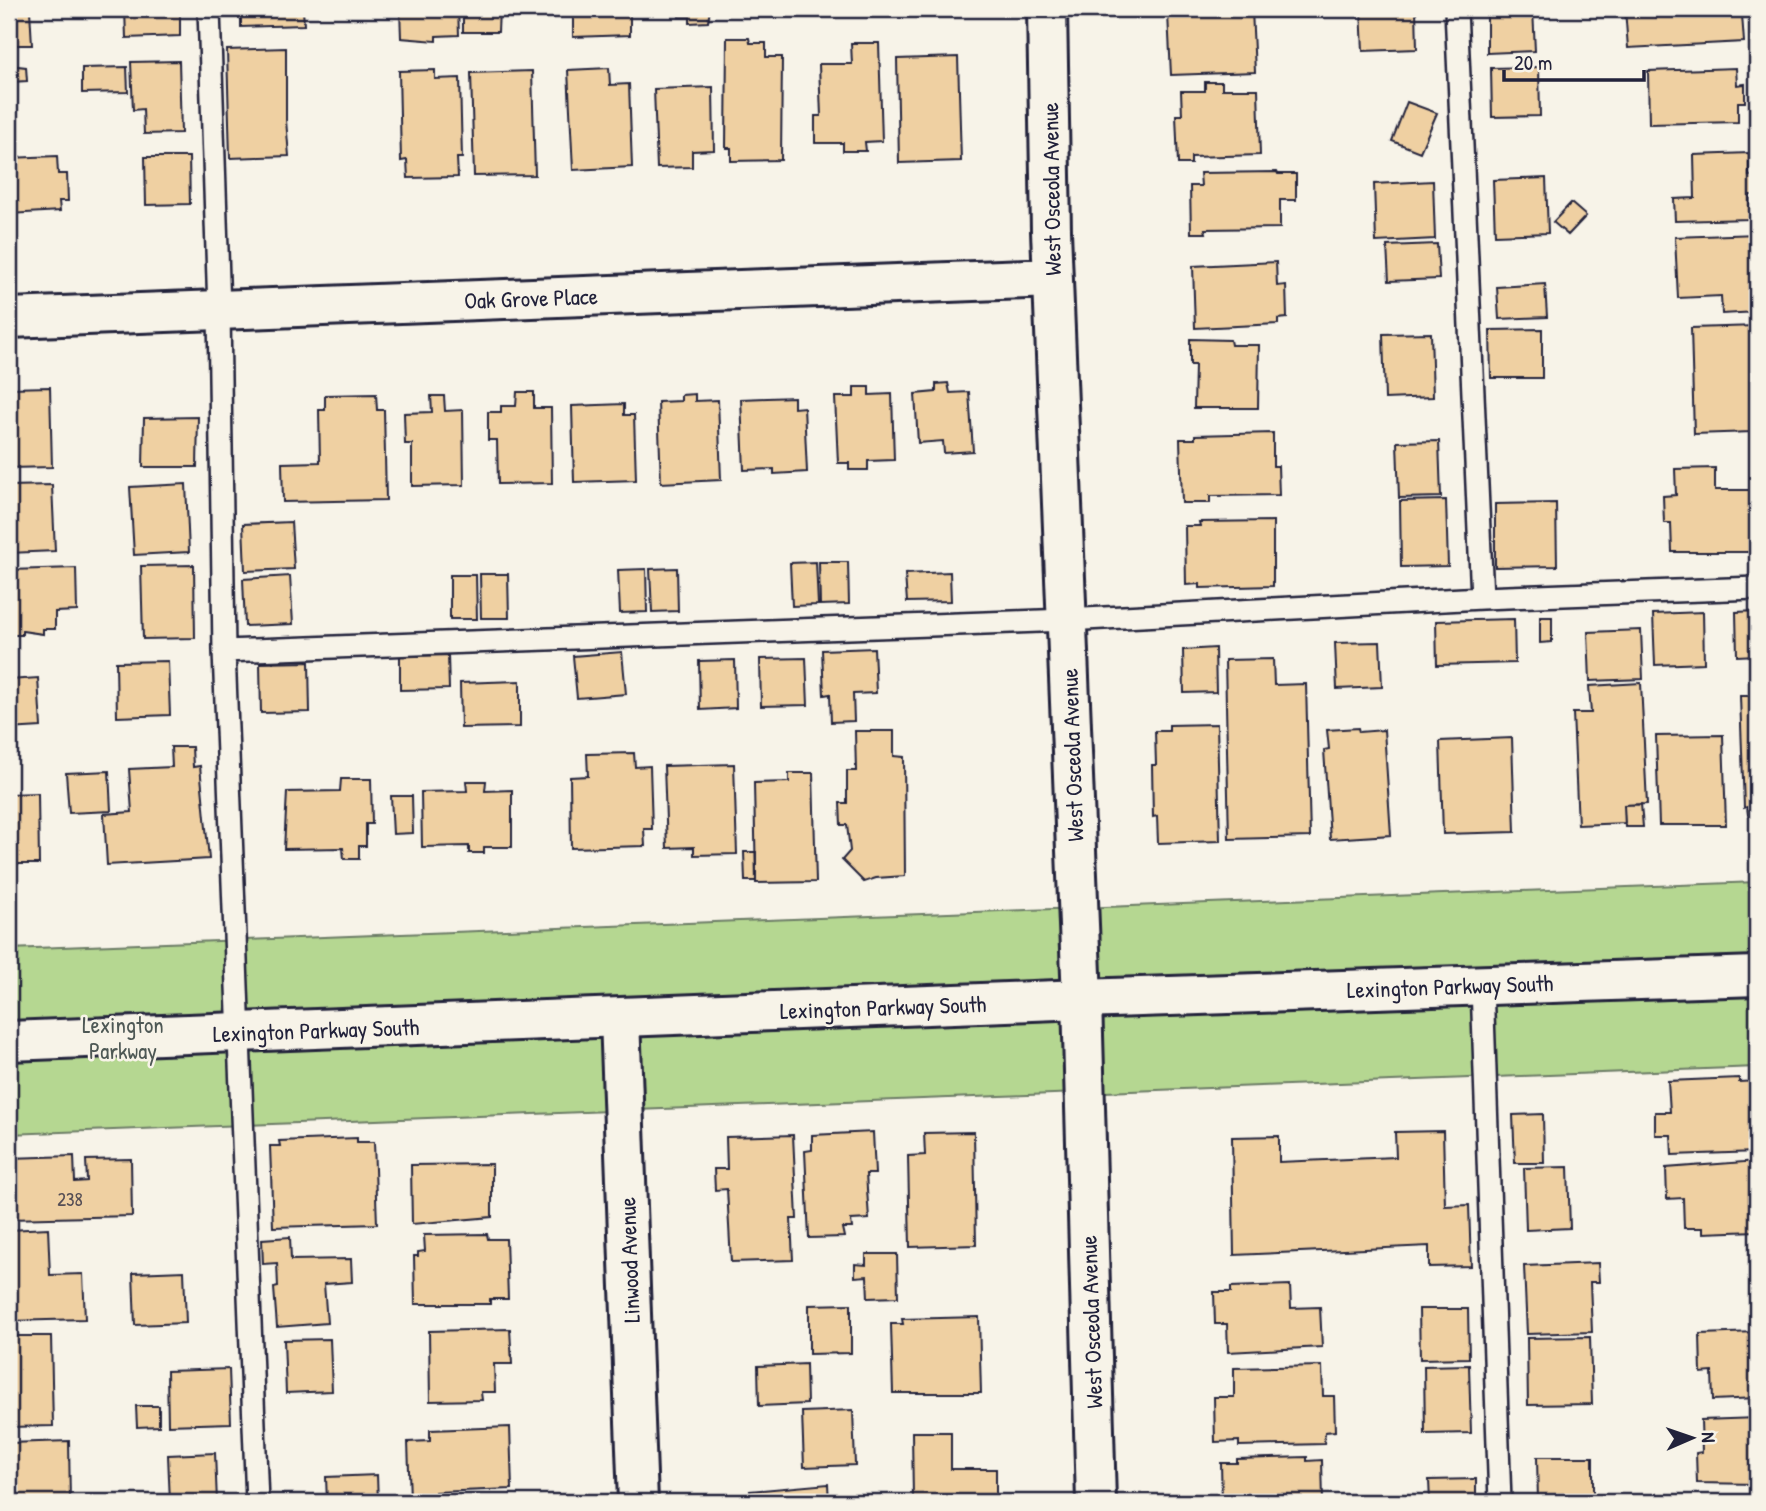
<svg xmlns="http://www.w3.org/2000/svg" width="1766" height="1511" font-family="'Patrick Hand',sans-serif">
  <style>
    .green { fill: #b5d791; stroke: #6c7c66; stroke-width: 2 }
    .building { fill: #efd0a2; stroke: #22223b; stroke-width: 2 }
    .lines { fill: none; stroke-linecap: round; stroke-linejoin: round }
    .service-casing { stroke: #22223b; stroke-width: 26 }
    .minor-casing { stroke: #22223b; stroke-width: 44 }
    .secondary-casing { stroke: #22223b; stroke-width: 44 }
    .service { stroke: #f7f3e8; stroke-width: 21 }
    .minor { stroke: #f7f3e8; stroke-width: 38 }
    .secondary { stroke: #f7f3e8; stroke-width: 38 }
    .labels { text-anchor: middle; dominant-baseline: central; stroke-width: 5; stroke-linejoin: round; paint-order: stroke }
    .number-label { font-size: 19px; fill: #554e55 }
    .street-label { font-size: 23px; fill: #22223b; stroke: #f7f3e8 }
    .park-label { font-size: 23px; fill: #4e5855; stroke: #f7f3e8 }
  </style>
  <rect width="100%" height="100%" fill="#f7f3e8"/>
  <filter id="ink" filterUnits="userSpaceOnUse"><feTurbulence type="fractalNoise" baseFrequency=".0143" numOctaves="2"/><feDisplacementMap in="SourceGraphic" scale="14" xChannelSelector="R" yChannelSelector="G"/><feConvolveMatrix kernelMatrix="1 2 1 2 8 2 1 2 1" color-interpolation-filters="sRGB"/></filter>
  <g filter="url(#ink)">
    <path class="green" d="M1757,882V1067L9,1134V949Z"/>
    <path class="building" d="M125,9H180V36L126,38Z
      M241,9H303L304,25L241,27Z
      M400,9H458L459,35L436,36V41L401,38Z
      M463,9H499L498,32H463Z
      M573,9H630V35L573,37Z
      M678,9H710L708,22L690,23V17H679Z
      M889,9H943V10L890,12Z
      M1361,9H1416L1417,49L1363,51Z
      M1487,9H1533L1535,51L1487,53Z
      M1625,9H1752V14L1742,15L1744,42L1628,48Z
      M30,10L32,45H9V11Z
      M1252,10L1255,72L1171,75L1168,14Z
      M727,38H749L750,43H766V57H782L781,160L731,161V148H726Z
      M851,43H879L882,141L865,142L866,151H843V143H815V116H821L819,64H852Z
      M286,48V120L289,156L230,158L227,50Z
      M958,57L961,161L899,163L897,59Z
      M179,61L181,133L144,134L143,109L133,110L131,62Z
      M9,65L26,67L27,81L10,82L9,120Z
      M127,67L128,92L82,93V68Z
      M1539,67L1540,116L1492,117L1491,68Z
      M609,68L610,85L629,84L632,167L573,170L568,70Z
      M1736,68L1737,85L1745,84V102H1738V122L1649,124L1648,71Z
      M435,70V79L460,78L462,158H457L458,177L408,178L407,160L401,161L399,71Z
      M532,71L535,175L474,176L471,73Z
      M1205,82H1222V89H1258L1260,155L1191,157V164H1178L1176,115H1182L1181,91H1205Z
      M713,87L714,150L692,151V167L657,168L654,89Z
      M1407,102L1437,113L1420,152L1392,141Z
      M1749,153V176L1757,175V195H1750V219L1675,221L1674,199L1695,198L1694,155Z
      M57,156L58,174H67L68,201H59L60,211L9,214V158Z
      M145,157H189L190,204L146,205Z
      M1277,172L1278,174H1296V200H1280V228L1205,229L1206,233H1191L1190,186H1201L1200,173Z
      M1546,178L1548,233L1495,235L1493,180Z
      M1433,181L1435,239L1376,242L1374,184Z
      M1571,203L1586,216L1568,235L1553,222Z
      M1757,234V312L1722,314L1721,296L1678,298L1675,237Z
      M1437,244L1439,279L1389,281L1387,246Z
      M1276,262L1277,286L1286,285L1287,318L1278,319V324L1195,328L1193,266Z
      M1545,284L1547,317L1499,319L1497,287Z
      M1757,326V380H1750L1752,432L1694,434L1691,328Z
      M1542,329V378H1491L1490,330Z
      M1431,333L1433,397L1385,399L1383,334Z
      M1190,339L1230,340L1231,345H1259L1258,408H1194L1195,365H1190Z
      M948,383L950,393L969,392L973,451L944,453L943,441L918,443L915,394L936,392V384Z
      M50,387L52,467L9,468V388Z
      M854,387H869V395L892,394L894,460L868,461V470H849V463H838L835,397H854Z
      M517,392H534V408H551L552,483L498,484L497,440H488V412H501V406H516Z
      M376,394L377,410H384L386,500L283,502L282,463L320,462L319,410H325V395Z
      M695,394V401L718,400L721,480L661,483L658,402L681,401V395Z
      M431,396H444L445,411L463,410L464,485L412,486V444H405L404,413L432,412Z
      M794,397V408L804,407L807,472L774,474V469L744,470L741,399Z
      M624,404V415H634L636,480L574,482L572,406Z
      M198,417L197,467H143L144,418Z
      M1273,433V466H1278L1279,495L1210,496V503H1182L1180,439H1195V435Z
      M1439,441L1441,497L1399,498L1397,442Z
      M1715,468V490H1757V552H1672L1671,523H1664L1663,496L1676,495L1675,469Z
      M186,484L189,552L134,555L130,487Z
      M52,485L55,551L9,553V486Z
      M1446,500L1448,566L1401,567L1400,501Z
      M1556,503L1557,566L1495,567V504Z
      M1273,521V586L1200,588V584L1186,585L1185,526H1200L1199,522Z
      M291,522L294,569L245,571L243,524Z
      M816,562L818,605L792,606L790,563Z
      M819,562H848L849,604L820,605Z
      M194,565L195,638L143,639L141,566Z
      M76,568L77,611L55,612V629H43V634L22,631V635H9V570Z
      M677,568L678,611L652,612L650,569Z
      M646,569L647,612L620,613L618,570Z
      M950,572L951,601L907,602L905,574Z
      M480,574H508L509,618H481Z
      M450,575H476L477,619H450Z
      M290,576L293,624L245,626L243,579Z
      M1757,611V655L1737,656L1736,612Z
      M1703,612L1704,663L1655,665L1653,614Z
      M1540,617H1552V642L1540,643Z
      M1514,619L1515,663L1437,665L1436,621Z
      M1641,630L1643,679L1590,681L1588,632Z
      M1380,642L1382,687L1337,689L1335,643Z
      M874,648L876,693L853,694L854,721L831,722L830,694L824,695L822,650Z
      M1215,648L1216,692L1184,693L1183,650Z
      M622,652L626,694L577,698L573,656Z
      M448,655L449,689L400,690V656Z
      M806,658L808,705L761,706L760,659Z
      M1273,659L1274,685L1306,684L1310,837L1229,839L1225,660Z
      M735,660L736,708L700,710L699,661Z
      M168,661L170,715L117,717L116,662Z
      M309,662L310,712L261,713L260,663Z
      M38,678L41,727L9,729V680Z
      M520,681V727L461,728L460,683Z
      M1641,683L1647,804L1624,805L1625,823L1578,825L1573,713H1591L1589,686Z
      M1740,696H1757V814L1748,815L1747,807L1744,808Z
      M1217,724L1220,841L1158,843L1157,816L1153,817L1152,765H1156L1155,731H1169V725Z
      M1358,728L1359,732L1384,730L1391,835L1330,839L1324,750L1329,749L1327,730Z
      M855,731H894V756L904,757L905,876L876,878L864,882L842,860L850,851L847,825H841L840,803H847V771H856Z
      M1723,735L1726,825H1659L1656,736Z
      M1512,738L1515,832L1443,834L1440,741Z
      M171,747H192L193,767L200,766L209,859L107,865L104,814L132,812L129,769L172,767Z
      M634,753L635,767L650,766L652,829H644L645,846L571,848L570,777L588,776L587,754Z
      M734,764L737,854L694,855V847L667,848L664,766Z
      M109,771L111,811L69,813L66,773Z
      M789,773H813L816,882L756,883L754,783L789,782Z
      M341,779H371L372,824H366V846H359V859H344L343,848L284,849L287,792L340,791Z
      M466,781H486L485,791L512,790V847H484V853H469V846L422,847L421,792L467,791Z
      M38,793L39,864H9V794Z
      M391,796H412L413,833L393,834Z
      M1641,804L1643,827H1625L1624,805Z
      M744,852H756V881H745Z
      M1739,1078V1082L1757,1081V1152L1672,1155L1671,1135H1655V1112H1670L1668,1081Z
      M1543,1114L1544,1163H1515L1513,1115Z
      M1443,1131L1445,1206L1469,1205L1471,1266L1429,1267V1246L1234,1255L1232,1137L1279,1136V1162L1396,1157L1395,1132Z
      M873,1132L875,1174H866L869,1219L851,1220L852,1228H842L844,1237L809,1238L805,1151L812,1150V1135Z
      M974,1132L976,1245L910,1247L908,1156L925,1155L924,1133Z
      M793,1135L797,1219H791L793,1260L731,1262L727,1189L715,1190L714,1169H727L726,1137Z
      M357,1138V1142H374L377,1224L273,1227L270,1146H280L279,1141Z
      M74,1156L75,1182L87,1181L86,1160L131,1159L132,1216L9,1219V1158Z
      M1757,1161V1231L1703,1233V1228H1684L1683,1198L1667,1199L1666,1168Z
      M492,1164V1217L412,1224L411,1165Z
      M1568,1167L1570,1228L1526,1230L1524,1168Z
      M48,1228L50,1275L83,1274L85,1319L9,1321V1230Z
      M487,1234L488,1239H506L508,1299H490V1304H415L414,1256H418V1252L425,1251L424,1235Z
      M290,1237L291,1260L351,1259L352,1282L324,1284L327,1323L277,1327L274,1288L278,1287L277,1263L263,1264L262,1239Z
      M866,1254H897L898,1297L868,1298L867,1276L855,1277V1264L866,1265Z
      M1598,1263L1599,1282H1590L1592,1332L1527,1334L1524,1266Z
      M184,1271L186,1323L135,1325L133,1273Z
      M1290,1285L1291,1308L1320,1307L1322,1347L1228,1352L1227,1324H1215L1214,1292H1231V1287Z
      M851,1304V1353L809,1354V1305Z
      M1419,1309H1468L1469,1358L1420,1359Z
      M979,1317L981,1393H893L891,1324H903L902,1319Z
      M510,1329L512,1364H494L495,1392H481L482,1400L430,1401L429,1331Z
      M1757,1332V1398L1713,1400L1712,1372L1701,1373L1700,1334Z
      M9,1336H51L53,1426L9,1427Z
      M1590,1337L1592,1404L1528,1405L1527,1338Z
      M330,1339L332,1391L286,1393L284,1340Z
      M806,1364L807,1404L759,1406L758,1366Z
      M1469,1365L1471,1433L1425,1434L1424,1366Z
      M1322,1366L1323,1396H1334L1335,1431L1325,1432L1324,1444L1239,1446V1441L1215,1442L1214,1397H1234V1368Z
      M229,1369L231,1423L168,1425L167,1371Z
      M136,1406H159V1426L137,1427Z
      M853,1410L855,1465L804,1467L802,1412Z
      M1757,1418V1484L1697,1483L1696,1453L1702,1452L1701,1420Z
      M510,1427L512,1489L435,1492V1498L410,1499L408,1442L430,1441V1430Z
      M912,1432H951V1469H996V1502H894V1498H913Z
      M69,1441L70,1502H9V1443Z
      M215,1453L217,1502H170L168,1455Z
      M1307,1457V1461L1322,1460L1323,1502H1222L1221,1463H1237V1459Z
      M1537,1457H1593V1502H1538Z
      M377,1475L378,1502H327L326,1477Z
      M1476,1479V1502H1430L1429,1480Z
      M828,1484L829,1502H741L740,1498H751L750,1491Z"/>
    <g class="lines">
      <g class="service-casing">
        <path id="service" d="M209,9L219,310L224,651L257,1502
          M1456,9L1482,598
          M224,651L1066,620L1482,598L1757,588
          M1482,985L1500,1502"/>
      </g>
      <g class="minor-casing">
        <path id="minor" d="M1047,9L1051,231L1082,999L1096,1502
          M9,318L1053,278
          M620,1018L638,1502"/>
      </g>
      <g class="secondary-casing">
        <path id="secondary" d="M9,1041L1082,999L1757,976"/>
      </g>
      <use href="#service" class="service"/>
      <use href="#minor" class="minor"/>
      <use href="#secondary" class="secondary"/>
    </g>
  </g>
  <g class="labels">
    <g class="number-label">
      <text x="70" y="1199">238</text>
    </g>
    <g class="street-label">
      <text transform="translate(1051 189) rotate(-91)">West Osceola Avenue</text>
      <text transform="translate(531 298) rotate(-2)">Oak Grove Place</text>
      <text transform="translate(1072 755) rotate(-92)">West Osceola Avenue</text>
      <text transform="translate(1450 986) rotate(-2)">Lexington Parkway South</text>
      <text transform="translate(883 1007) rotate(-2)">Lexington Parkway South</text>
      <text transform="translate(316 1030) rotate(-2)">Lexington Parkway South</text>
      <text transform="translate(629 1260) rotate(-92)">Linwood Avenue</text>
      <text transform="translate(1091 1322) rotate(-92)">West Osceola Avenue</text>
    </g>
    <g class="park-label">
      <text x="123" y="1024">Lexington<tspan x="123" dy="26">Parkway</tspan></text>
    </g>
  </g>
  <rect width="1766" height="1511" fill="none" stroke="#f7f3e8" stroke-width="35"/>
  <rect x="18" y="18" width="1731" height="1476" fill="none" stroke="#22223b" stroke-width="2.5" filter="url(#ink)"/>
  <g transform="translate(1692 1438) rotate(88)" stroke="#f7f3e8" stroke-width="5" paint-order="stroke">
  <path d="M0-5L12 26L0 18L-12 26Z" fill="#22223b"/>
  <text y="-10" font-size="19" font-weight="bold" text-anchor="middle" fill="#22223b">N</text>
  </g>
  <path d="M1504 70v10h140v-10" fill="none" stroke="#22223b" stroke-width="3.5"/>
  <text x="1514" y="70" font-size="21" fill="#22223b" stroke="#f7f3e8" stroke-width="5" paint-order="stroke">20 m</text>
</svg>
